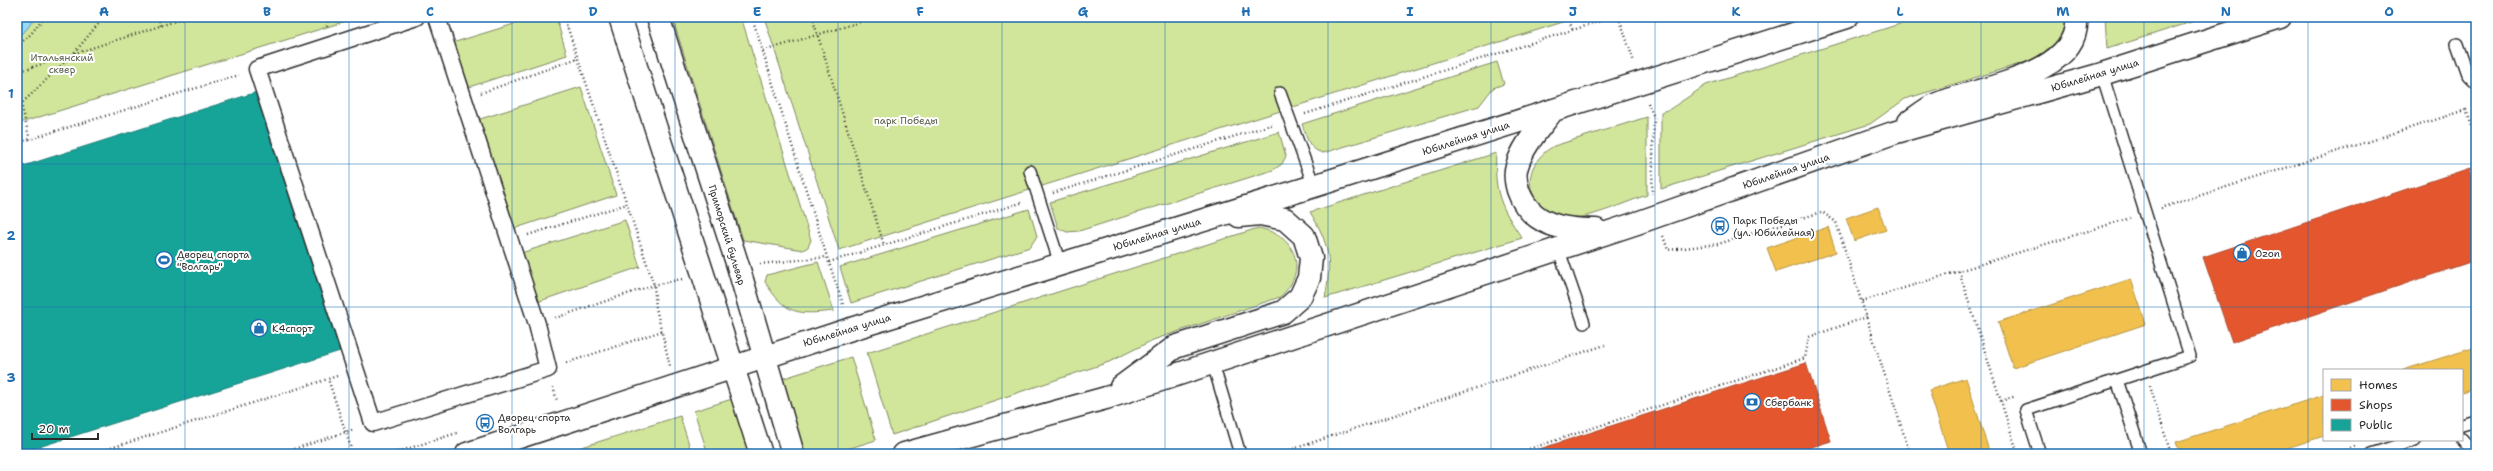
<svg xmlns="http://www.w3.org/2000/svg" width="2493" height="471" font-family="'Shantell Sans',sans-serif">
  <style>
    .green { fill: #d2e69b; stroke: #7e8863 }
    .water { fill: #98dafa; stroke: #6c94a7 }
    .homes { fill: #f2c14e; stroke: #b69444 }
    .shops { fill: #e4572e; stroke: #ac4a2d }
    .public { fill: #17a398; stroke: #1d7f77 }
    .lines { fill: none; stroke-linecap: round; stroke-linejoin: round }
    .service-casing { stroke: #2b2b2b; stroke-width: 14 }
    .pedestrian-casing { stroke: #2b2b2b; stroke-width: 19 }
    .secondary-casing { stroke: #2b2b2b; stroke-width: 25 }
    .path { stroke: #2b2b2b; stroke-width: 2.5; stroke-dasharray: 1 3; stroke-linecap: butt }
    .service { stroke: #fff; stroke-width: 11 }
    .pedestrian { stroke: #fff; stroke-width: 16 }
    .secondary { stroke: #fff; stroke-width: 22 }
    .grid { fill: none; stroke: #1f6fb2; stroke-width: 1; stroke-opacity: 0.55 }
    .labels { text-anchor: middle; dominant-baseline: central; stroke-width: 4; stroke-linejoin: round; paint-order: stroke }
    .park-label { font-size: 10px; fill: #555a47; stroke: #fff }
    .street-label { font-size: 10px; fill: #2b2b2b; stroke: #fff }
    .poi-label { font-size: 10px; fill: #2b2b2b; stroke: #fff; text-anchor: start }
    .neatline { fill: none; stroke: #1f6fb2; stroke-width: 1.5 }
    .grid-label { font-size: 13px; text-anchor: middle; font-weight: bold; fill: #1f6fb2 }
  </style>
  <rect width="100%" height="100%" fill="#fff"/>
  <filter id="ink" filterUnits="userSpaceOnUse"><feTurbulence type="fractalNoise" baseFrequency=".025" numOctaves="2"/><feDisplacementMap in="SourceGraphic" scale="8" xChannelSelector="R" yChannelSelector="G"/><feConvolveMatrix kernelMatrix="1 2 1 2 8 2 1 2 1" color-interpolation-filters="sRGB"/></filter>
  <g filter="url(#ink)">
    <path class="green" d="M17,17H359L17,124Z
      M537,17H556L567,55L466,88L452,43Z
      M672,17H741L811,240L808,247L803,250L743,240Z
      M764,17H1579L839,250Z
      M1922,17H2068L2064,39L2036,59L1905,99L1870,124L1661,189V112L1670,109L1706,85Z
      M2105,17H2207L2107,49Z
      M1497,62L1504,84L1493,88L1479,106L1323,153C1308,149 1307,138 1302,124Z
      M581,87L616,195L513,229L477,120Z
      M1647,117V195C1628,201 1592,218 1573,218C1529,217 1513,169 1554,146Z
      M1279,132L1286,156L1282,164L1273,170L1079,231L1067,232L1058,228L1050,202Z
      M1496,153C1494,193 1500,206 1522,238L1325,298C1332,262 1330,244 1310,212Z
      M1029,209L1037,236L1030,247L851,303L840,267Z
      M625,220L640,267L537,302L521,253Z
      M1258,228C1295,234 1310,270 1280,297L1153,340L1109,362L892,435L867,353Z
      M818,262L834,311C797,315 786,315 765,282L767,275Z
      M851,357L876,440L831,454H801L778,380Z
      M732,399L750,454H708L694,411Z
      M680,416L692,454H560Z"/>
    <path class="water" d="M17,17H35L27,29L17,37Z"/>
    <path class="homes" d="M1878,207L1886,230L1854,241L1846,218Z
      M1828,227L1836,252L1776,272L1767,248Z
      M2131,279L2146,324L2013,368L1998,322Z
      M2476,347V388L2462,392V370H2403Z
      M1966,378L1990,454H1949L1929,390Z
      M2324,395V436L2269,454H2180L2176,442Z"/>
    <path class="shops" d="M2470,168L2476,187V260L2232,342L2203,257Z
      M1806,363L1831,441L1790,454H1524Z"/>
    <path class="public" d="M257,92L340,351L17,454V168Z"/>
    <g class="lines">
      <g class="service-casing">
        <path id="service" d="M2457,44L2468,75L2476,83
          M1280,93L1314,186
          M1030,171L1060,264
          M1558,248L1584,323
          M1213,364L1240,454
          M2117,380L2141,454
          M2462,425L2476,421
          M2462,439L2475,454
          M2040,454L2026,410L2190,356L2102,74
          M2371,454L2415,440"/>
      </g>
      <g class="pedestrian-casing">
        <path id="pedestrian" d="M417,17L257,69L373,423L548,369L537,324L437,17"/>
      </g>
      <g class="secondary-casing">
        <path id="secondary" d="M620,17L761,454
          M658,17L738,266L793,454
          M1553,110C1540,128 1523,145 1517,166C1514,174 1516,183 1518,190C1530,226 1564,230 1596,230
          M1909,122C1918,116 1927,108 1937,104C1977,88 2082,75 2076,17
          M1121,387L1175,347L1283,312L1300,297L1309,278L1311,258L1304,236L1285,219L1260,214L1239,216
          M467,454L851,329L1314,186L1847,17
          M904,454L1106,398L1637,223L1893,133L2102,74L2280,17"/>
      </g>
      <path class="path" d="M158,17L161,26
        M564,17L654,285L656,308L670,366
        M752,17L827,257
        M812,17L884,245
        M1568,17L1573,31
        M1619,17L1634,62
        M327,26L328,17
        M17,46L31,34L44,17
        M763,51L877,17
        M17,72L188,17
        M17,88L30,140
        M481,93L578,58
        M1648,103L1654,117L1652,194
        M17,108L74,53L104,17
        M1305,114L1614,17
        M17,143L239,75
        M1053,193L1274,124
        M2161,208L2466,110L2472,126L2476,125
        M528,235L627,204
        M1663,236L1668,250L1718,244L1822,212L1836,222L1910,454
        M829,262L1024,202
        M760,264L827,257L844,307
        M1959,271L2018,454
        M1862,301L2130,218
        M555,318L654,285L682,279
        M566,363L662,331
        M337,376L328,379L353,454
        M2150,386L2171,454
        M553,387L557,401
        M2001,401L2016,396
        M92,454L328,379
        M279,454L355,429
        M391,454L457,433
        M1278,454L1605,345
        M1514,454L1805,358L1809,337L1867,317
        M2331,454L2356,446"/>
      <use href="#service" class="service"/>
      <use href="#pedestrian" class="pedestrian"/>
      <use href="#secondary" class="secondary"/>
    </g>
  </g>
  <path class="grid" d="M185,17V454M349,17V454M512,17V454M675,17V454M838,17V454M1002,17V454M1165,17V454M1328,17V454M1491,17V454M1655,17V454M1818,17V454M1981,17V454M2144,17V454M2308,17V454M17,164H2476M17,307H2476"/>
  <defs>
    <g id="bus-ring" transform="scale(0.9)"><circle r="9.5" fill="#fff" stroke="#1f6fb2" stroke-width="1.5"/><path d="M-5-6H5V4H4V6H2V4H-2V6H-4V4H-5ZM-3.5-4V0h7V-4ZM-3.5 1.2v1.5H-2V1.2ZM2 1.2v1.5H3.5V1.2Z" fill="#1f6fb2"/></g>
    <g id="shop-ring" transform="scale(0.9)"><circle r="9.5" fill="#fff" stroke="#1f6fb2" stroke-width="1.5"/><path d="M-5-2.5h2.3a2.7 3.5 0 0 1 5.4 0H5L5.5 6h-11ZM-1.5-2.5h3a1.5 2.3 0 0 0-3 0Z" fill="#1f6fb2"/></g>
    <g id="stadium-ring" transform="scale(0.9)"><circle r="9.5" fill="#fff" stroke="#1f6fb2" stroke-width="1.5"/><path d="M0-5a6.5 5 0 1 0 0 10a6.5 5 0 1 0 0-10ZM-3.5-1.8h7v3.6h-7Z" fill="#1f6fb2"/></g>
    <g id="bank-ring" transform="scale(0.9)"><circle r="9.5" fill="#fff" stroke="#1f6fb2" stroke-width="1.5"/><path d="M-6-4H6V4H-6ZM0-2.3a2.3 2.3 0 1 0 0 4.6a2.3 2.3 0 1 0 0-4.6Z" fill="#1f6fb2"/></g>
  </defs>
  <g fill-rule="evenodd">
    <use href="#bus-ring" x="1720" y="226"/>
    <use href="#shop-ring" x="2242" y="253"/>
    <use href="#stadium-ring" x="164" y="260"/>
    <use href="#shop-ring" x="259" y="328"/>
    <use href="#bank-ring" x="1752" y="402"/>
    <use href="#bus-ring" x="485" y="423"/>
  </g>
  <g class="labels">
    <g class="park-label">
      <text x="62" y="57">Итальянский<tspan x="62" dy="12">сквер</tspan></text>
      <text x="906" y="120">парк Победы</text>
    </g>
    <g class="street-label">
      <text transform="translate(2095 75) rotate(-17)">Юбилейная улица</text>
      <text transform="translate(1466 138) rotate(-18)">Юбилейная улица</text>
      <text transform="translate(1786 171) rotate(-19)">Юбилейная улица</text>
      <text transform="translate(1157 234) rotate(-17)">Юбилейная улица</text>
      <text transform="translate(727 235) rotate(73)">Приморский бульвар</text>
      <text transform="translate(847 330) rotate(-17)">Юбилейная улица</text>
    </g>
    <g class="poi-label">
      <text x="1733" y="220">Парк Победы<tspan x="1733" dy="12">(ул. Юбилейная)</tspan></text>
      <text x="2255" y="253">Ozon</text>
      <text x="177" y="254">Дворец спорта<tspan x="177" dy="12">"Волгарь"</tspan></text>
      <text x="272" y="328">К4спорт</text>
      <text x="1765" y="402">Сбербанк</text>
      <text x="498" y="417">Дворец спорта<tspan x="498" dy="12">Волгарь</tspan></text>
    </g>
  </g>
  <rect width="2493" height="471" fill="none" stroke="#fff" stroke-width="44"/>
  <rect x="2323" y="369" width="140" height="72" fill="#ffffff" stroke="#aaaaaa"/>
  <rect x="2331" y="379" width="20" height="12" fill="#f2c14e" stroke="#aaaaaa"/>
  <text x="2359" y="389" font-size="12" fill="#2b2b2b">Homes</text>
  <rect x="2331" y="399" width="20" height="12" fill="#e4572e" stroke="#aaaaaa"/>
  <text x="2359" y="409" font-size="12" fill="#2b2b2b">Shops</text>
  <rect x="2331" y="419" width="20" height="12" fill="#17a398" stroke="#aaaaaa"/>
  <text x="2359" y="429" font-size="12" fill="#2b2b2b">Public</text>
  <path d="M32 433v6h66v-6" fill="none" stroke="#2b2b2b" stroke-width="2"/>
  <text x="38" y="433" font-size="12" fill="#2b2b2b" stroke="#ffffff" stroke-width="3" paint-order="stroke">20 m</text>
  <rect x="22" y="22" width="2449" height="427" class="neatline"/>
  <g class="grid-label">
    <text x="104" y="16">A</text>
    <text x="267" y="16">B</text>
    <text x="430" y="16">C</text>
    <text x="593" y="16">D</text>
    <text x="757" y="16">E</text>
    <text x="920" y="16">F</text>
    <text x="1083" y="16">G</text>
    <text x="1246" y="16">H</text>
    <text x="1410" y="16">I</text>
    <text x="1573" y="16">J</text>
    <text x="1736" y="16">K</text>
    <text x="1900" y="16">L</text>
    <text x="2063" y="16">M</text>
    <text x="2226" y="16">N</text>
    <text x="2389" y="16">O</text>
    <text x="11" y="98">1</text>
    <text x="11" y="240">2</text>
    <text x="11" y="382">3</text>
  </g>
</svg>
